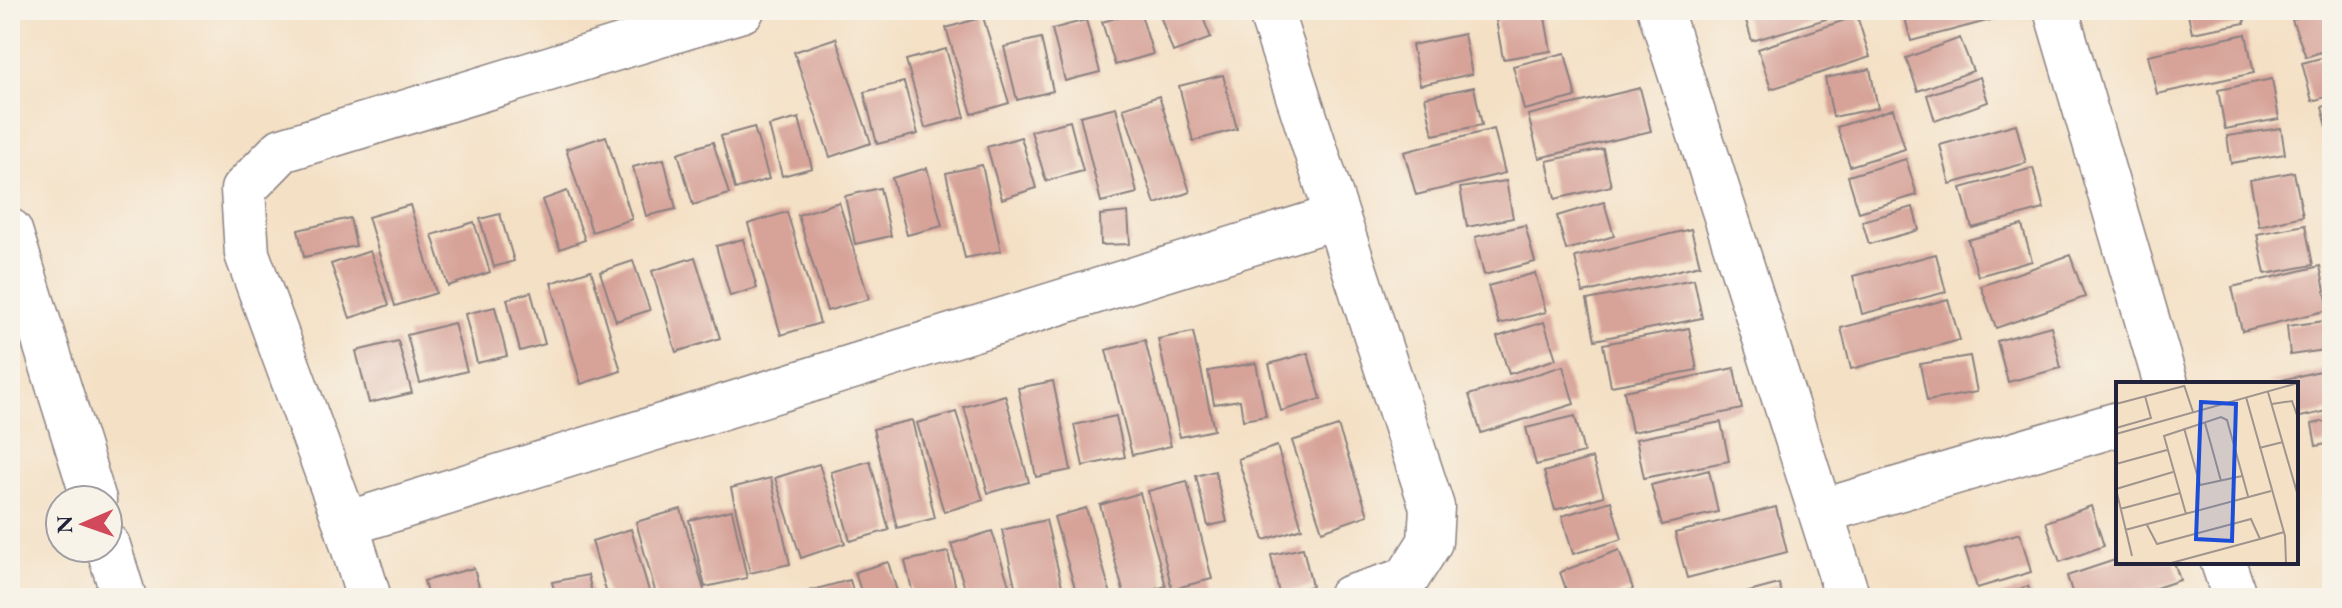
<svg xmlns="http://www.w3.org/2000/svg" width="2342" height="608" font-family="'EB Garamond',serif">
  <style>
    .building { fill: #d7a399 }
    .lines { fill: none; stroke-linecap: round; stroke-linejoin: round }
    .minor-casing { stroke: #8b8180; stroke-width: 47 }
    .minor { stroke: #fff; stroke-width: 44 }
    .inset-road { fill: none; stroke: #a0948e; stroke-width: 2 }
    .view { fill: #1d4ed8; fill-opacity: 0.15; stroke: #1d4ed8; stroke-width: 4 }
    .inset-edge { fill: none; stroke: #22223b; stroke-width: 4 }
  </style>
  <rect width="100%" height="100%" fill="#f7f3e8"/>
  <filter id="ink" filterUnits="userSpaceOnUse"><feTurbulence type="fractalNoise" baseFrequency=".0125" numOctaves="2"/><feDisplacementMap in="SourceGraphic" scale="16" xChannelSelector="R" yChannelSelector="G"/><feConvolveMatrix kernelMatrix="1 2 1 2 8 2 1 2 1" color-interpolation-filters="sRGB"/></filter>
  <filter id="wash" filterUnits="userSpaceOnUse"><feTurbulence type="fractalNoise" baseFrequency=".006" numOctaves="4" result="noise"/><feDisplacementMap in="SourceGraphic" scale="32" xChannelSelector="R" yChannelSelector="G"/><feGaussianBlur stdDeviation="1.8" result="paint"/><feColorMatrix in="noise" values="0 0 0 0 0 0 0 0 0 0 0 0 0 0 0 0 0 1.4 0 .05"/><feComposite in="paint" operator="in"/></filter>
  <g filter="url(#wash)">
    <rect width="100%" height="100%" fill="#f4e0c5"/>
    <g id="blocks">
      <path class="building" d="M1158,10H1200L1211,38L1173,52Z
        M1743,10H1853V11L1752,41Z
        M1903,10H2000L2002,17L1911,41Z
        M2187,10H2243L2245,23L2192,33Z
        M2318,10H2332V48L2306,57L2292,20Z
        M1140,11L1153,54L1115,65L1102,22Z
        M1544,12L1551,51L1503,59L1496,20Z
        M1857,16L1870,57L1771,89L1758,49Z
        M983,17L1009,103L972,114L946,28Z
        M1086,20L1100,72L1065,81L1052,29Z
        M1464,34L1472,74L1420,85L1412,45Z
        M2246,34L2254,73L2157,94L2148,55Z
        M836,38L871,143L830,157L794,52Z
        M1041,38L1053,91L1017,100L1004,47Z
        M1960,38L1973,71L1918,91L1906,58Z
        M946,49L965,117L925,128L906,60Z
        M1565,53L1576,97L1524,110L1513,66Z
        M2332,55V95L2312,101L2302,63Z
        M1870,69L1878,108L1833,117L1825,78Z
        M1223,75L1237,129L1193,141L1179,86Z
        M1980,77L1988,102L1935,121L1927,95Z
        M2272,79L2279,119L2225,129L2218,90Z
        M904,82L918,134L877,144L864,92Z
        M1474,87L1482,125L1433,135L1425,97Z
        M1640,88L1651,131L1539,158L1528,115Z
        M1159,96L1190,192L1155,204L1123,108Z
        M2332,104V143H2331L2322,107Z
        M1116,107L1137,193L1101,202L1080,116Z
        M1893,109L1905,149L1850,166L1837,127Z
        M799,118L812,168L782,176L769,126Z
        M1070,121L1083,171L1046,181L1031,131Z
        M2016,124L2026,163L1950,184L1940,145Z
        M754,127L769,179L735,189L721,136Z
        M2281,128L2285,154L2231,163L2227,136Z
        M1494,129L1505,173L1416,195L1404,152Z
        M606,136L632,219L592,232L566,149Z
        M1021,137L1036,188L1002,199L987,147Z
        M713,142L729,194L693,205L678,153Z
        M1603,149L1611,186L1555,199L1547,161Z
        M664,159L676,209L646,216L633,167Z
        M1906,159L1917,195L1859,212L1848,176Z
        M982,165L1001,251L965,258L946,173Z
        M927,168L942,226L907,235L892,178Z
        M2033,168L2044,209L1972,228L1961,188Z
        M2294,172L2303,216L2259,226L2250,180Z
        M1506,181L1513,218L1467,227L1460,188Z
        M880,188L891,236L855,244L845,196Z
        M567,191L585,240L560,249L542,200Z
        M839,202L869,299L827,311L798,215Z
        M1604,202L1614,236L1566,250L1557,216Z
        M410,205L436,293L395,306L368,217Z
        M1913,207L1919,230L1869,244L1862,221Z
        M787,212L820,323L781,335L748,224Z
        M1128,212L1130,244L1101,245L1100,215Z
        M500,214L514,261L494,267L480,219Z
        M350,218L356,246L304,257L298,230Z
        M474,222L490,272L448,286L432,235Z
        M1525,225L1535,262L1484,275L1475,237Z
        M2022,225L2032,261L1978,276L1968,240Z
        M2305,225L2313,265L2265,274L2257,234Z
        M1691,229L1700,265L1583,293L1575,257Z
        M743,239L757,288L730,296L716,246Z
        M370,251L389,305L350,318L331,264Z
        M1936,254L1946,292L1862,314L1853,276Z
        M2070,255L2085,297L1996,328L1981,286Z
        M695,257L720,338L676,352L652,271Z
        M633,261L650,310L616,321L600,272Z
        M2320,266L2329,310L2242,331L2232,287Z
        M591,270L621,371L581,384L551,283Z
        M1535,273L1546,312L1499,324L1488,286Z
        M1694,279L1702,318L1595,340L1587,300Z
        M531,292L545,344L520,351L507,299Z
        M1948,299L1960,340L1851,369L1841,328Z
        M495,307L507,356L477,363L465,314Z
        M2332,320V349L2290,355L2287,326Z
        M1544,322L1556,359L1509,374L1497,337Z
        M454,323L467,371L420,383L407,335Z
        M2051,326L2061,368L2008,382L1997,341Z
        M1689,328L1697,370L1611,386L1603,344Z
        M1193,332L1214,430L1180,437L1158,339Z
        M1145,340L1171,446L1132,455L1106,350Z
        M398,341L412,393L369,403L356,351Z
        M1308,353L1321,399L1281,411L1269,364Z
        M1970,356L1977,392L1927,401L1920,364Z
        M1256,363L1266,416L1243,420L1240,400L1214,404L1208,371Z
        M1563,366L1574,404L1481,433L1469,395Z
        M1734,368L1742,409L1632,432L1624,391Z
        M2332,368V410L2296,418V384H2265Z
        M1053,381L1071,470L1036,477L1018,388Z
        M1005,395L1029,482L988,493L964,407Z
        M956,412L983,500L944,512L917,423Z
        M1116,416L1125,457L1083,466L1074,425Z
        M1575,416L1584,453L1536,465L1526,428Z
        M912,420L935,518L897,528L873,429Z
        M2332,420V443L2316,446L2312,424Z
        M1721,422L1729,461L1644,478L1636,439Z
        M1338,426L1368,515L1322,531L1292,441Z
        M1277,446L1302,528L1264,540L1238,459Z
        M1592,458L1604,496L1555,510L1544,472Z
        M870,461L889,530L850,541L831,472Z
        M819,464L845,543L801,558L775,478Z
        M1709,470L1718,512L1662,525L1651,485Z
        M1215,471L1227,522L1208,526L1196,476Z
        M771,478L790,564L750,573L731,488Z
        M1187,481L1212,579L1172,589L1148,491Z
        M1140,493L1166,586L1125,598L1100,505Z
        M1611,501L1622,539L1573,554L1562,516Z
        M2091,506L2104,546L2060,562L2046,522Z
        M1776,507L1787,552L1687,578L1675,533Z
        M1086,508L1112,598H1078L1054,517Z
        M681,509L705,594L690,598H657L636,522Z
        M732,510L747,578L705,587L689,520Z
        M1046,520L1065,598H1018L1002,530Z
        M631,529L651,598H608L592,541Z
        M992,531L1013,598H968L951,544Z
        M2020,533L2031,572L1977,588L1965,549Z
        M1303,548L1312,586L1279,594L1271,555Z
        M1619,550L1633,589L1608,598H1569L1560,572Z
        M948,552L958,598H914L905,561Z
        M2118,559L2174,562L2180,580L2126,598H2074L2067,576Z
        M888,562L899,598H863L855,572Z
        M474,568L482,598H428L424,581Z
        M588,575L593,598H556L552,582Z
        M850,580L855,598H811L809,591Z
        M1779,584L1783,598H1730V597Z
        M2028,586L2032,598H1995Z"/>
    </g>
  </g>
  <g filter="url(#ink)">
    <use href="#blocks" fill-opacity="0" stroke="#8b8180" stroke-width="2"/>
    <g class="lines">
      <g class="minor-casing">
        <path id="minor" d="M1270,10L1432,507L1430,542L1406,580L1349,598
          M1660,10L1848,598
          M2056,10L2166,384
          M10,231L94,500
          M1823,511L2118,424
          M346,524L1335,217
          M108,546L124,598
          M2223,562L2235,598
          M369,598L346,524L247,254L243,190L282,150L742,10"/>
      </g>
      <use href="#minor" class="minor"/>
    </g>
  </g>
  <g transform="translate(2116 382)">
    <rect width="182" height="182" fill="#f4e0c5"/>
    <path class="inset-road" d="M68,3L77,30M152,10L182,114M130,15L169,154L170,181M0,22L68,4M156,22L176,19L182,36M89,41L105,99M0,46L35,36L29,14M68,46L84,103L126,94M0,52L182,1M143,66L167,60M0,82L51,68M4,127L64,111M70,132L48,54L105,35L111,38L132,114M31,143L41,162L135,137L144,157L168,150M9,148L155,109M16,174L0,107L57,90M55,181L144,157"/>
    <path class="view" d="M85,20L120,22L116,159L80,157Z"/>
    <rect width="182" height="182" class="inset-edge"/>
  </g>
  <rect width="2342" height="608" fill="none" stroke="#f7f3e8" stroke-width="40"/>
  <g transform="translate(84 524) rotate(268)"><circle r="38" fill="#f7f3e8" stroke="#a29fa3" stroke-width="2"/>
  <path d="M0-6L14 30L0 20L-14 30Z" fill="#d1495b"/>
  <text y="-12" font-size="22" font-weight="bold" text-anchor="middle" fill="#22223b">N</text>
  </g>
</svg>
